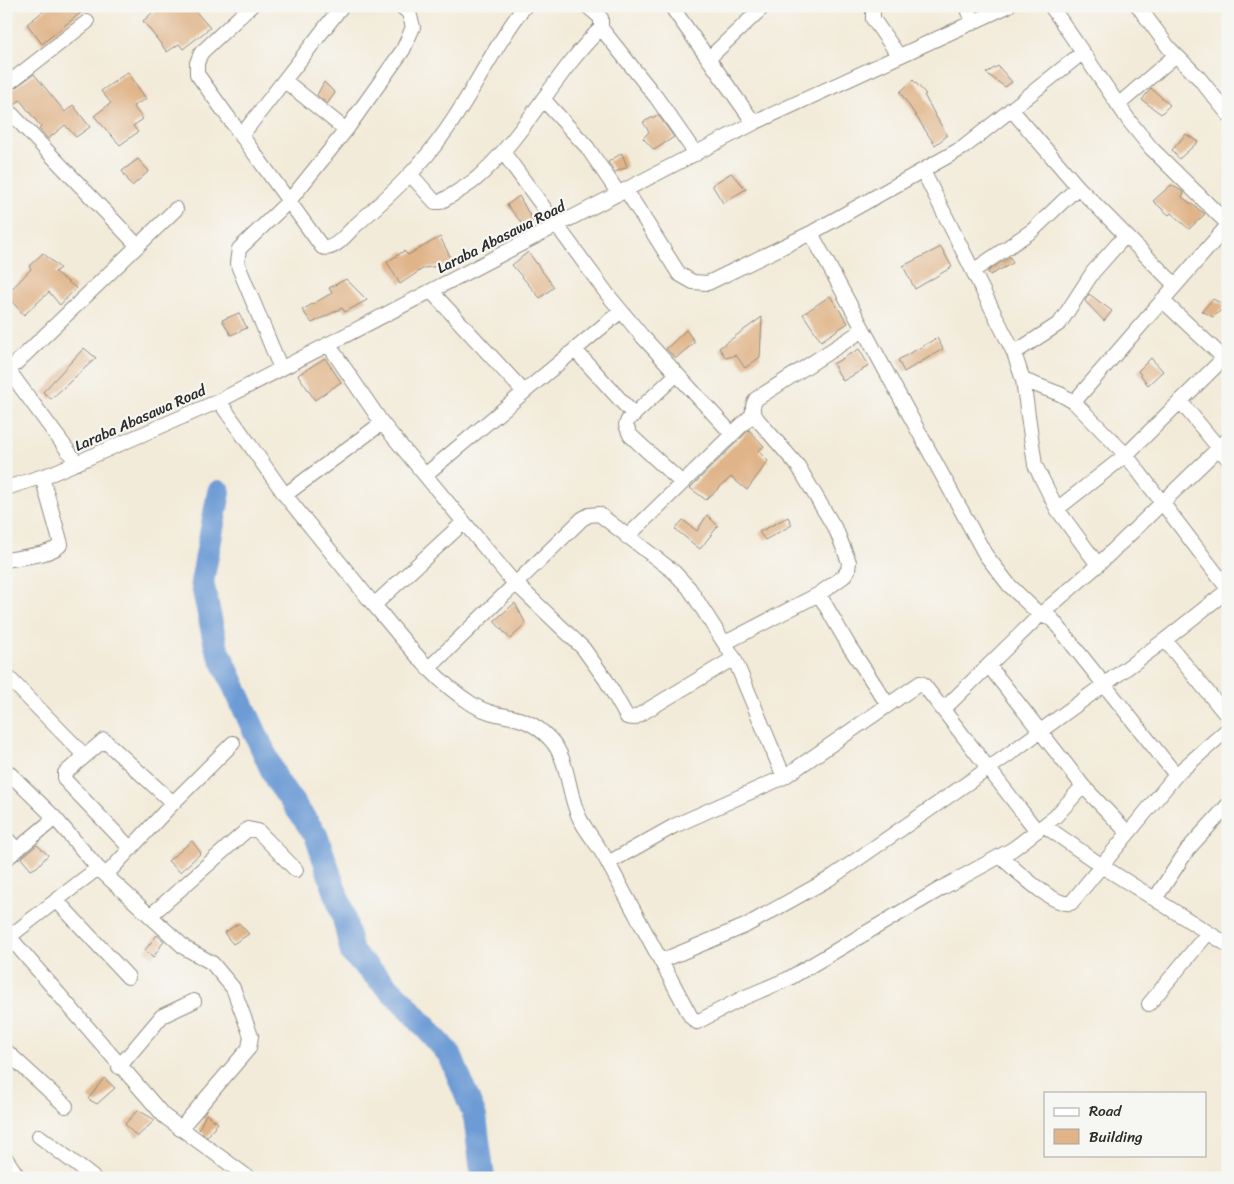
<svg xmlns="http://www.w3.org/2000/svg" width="1234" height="1184" font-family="Sriracha,sans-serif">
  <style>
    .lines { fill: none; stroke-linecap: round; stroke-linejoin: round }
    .river { stroke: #6d9bd5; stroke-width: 24 }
    .building { fill: #e0b488 }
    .minor-casing { stroke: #8f8b82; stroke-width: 16 }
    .minor { stroke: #fff; stroke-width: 14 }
    .labels { text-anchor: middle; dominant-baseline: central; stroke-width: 4.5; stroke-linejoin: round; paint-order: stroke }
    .street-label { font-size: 15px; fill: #2b2b2b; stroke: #f6f6f2 }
  </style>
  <rect width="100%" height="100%" fill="#f6f6f2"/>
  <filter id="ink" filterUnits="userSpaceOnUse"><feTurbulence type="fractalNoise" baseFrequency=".02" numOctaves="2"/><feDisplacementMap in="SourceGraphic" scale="10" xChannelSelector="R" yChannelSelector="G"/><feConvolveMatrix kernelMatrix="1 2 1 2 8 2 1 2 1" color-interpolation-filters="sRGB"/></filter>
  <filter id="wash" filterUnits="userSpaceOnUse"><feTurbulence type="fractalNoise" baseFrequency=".0096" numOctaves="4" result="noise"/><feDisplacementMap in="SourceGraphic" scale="20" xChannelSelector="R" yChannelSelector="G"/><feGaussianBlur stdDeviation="1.12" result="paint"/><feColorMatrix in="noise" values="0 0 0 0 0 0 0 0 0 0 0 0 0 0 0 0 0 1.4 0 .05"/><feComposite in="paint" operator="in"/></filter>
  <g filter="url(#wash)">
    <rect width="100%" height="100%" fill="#f3ebd9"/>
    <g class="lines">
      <path class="river" d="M219,492L202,582L216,646L277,781L316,835L343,914L352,953L404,1003L450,1055L475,1117L483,1178"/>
    </g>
    <g id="blocks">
      <path class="building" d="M50,6H89L42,44L27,24Z
        M160,6H168L172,11L180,6L184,12L191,6L210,28L183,49L179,44L167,52L143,21Z
        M998,66L1012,82L1005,87L986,73Z
        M128,72L146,99L133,106L143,119L133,126L138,132L120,145L94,116L111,103L101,91Z
        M34,74L65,112L73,105L90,127L76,137L65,125L48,139L39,129L41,127L20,100L15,104L6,99V94Z
        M913,80L926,94L924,95L947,136L935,145L900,92Z
        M324,82L335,93L327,104L317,95Z
        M1151,88L1170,105L1161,114L1142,100Z
        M658,115L674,137L654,150L643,138L649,132L643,122Z
        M1186,134L1198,142L1179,159L1172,150Z
        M622,153L627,167L615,172L608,162Z
        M138,159L149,171L132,186L122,171Z
        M731,173L746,189L723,203L712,185Z
        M1171,185L1182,191L1184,193L1182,197L1205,214L1189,229L1171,213L1169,215L1153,201Z
        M519,196L533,221L524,226L507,205Z
        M440,237L454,264L424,268L400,284L387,262L404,251L408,255Z
        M941,247L952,267L915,289L903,266Z
        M528,252L554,287L540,298L512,265Z
        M43,253L60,268L55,272L76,288L60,305L49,292L24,315L6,295L31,269L29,266Z
        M1010,257L1013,263L990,275L988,271Z
        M346,279L367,300L345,312L342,308L312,323L302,310L332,293L329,288Z
        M1089,294L1112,311L1104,321L1085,301Z
        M830,296L848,323L821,341L803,314Z
        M1213,299L1226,306L1213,317L1202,311Z
        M239,313L247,328L231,335L222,320Z
        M762,317L760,357L745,368L736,355L726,358L719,348Z
        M686,330L695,342L676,358L666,349Z
        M937,338L943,349L904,372L898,360Z
        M84,348L96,358L51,399L43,392Z
        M859,349L869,366L843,381L833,364Z
        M325,358L341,382L315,400L298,375Z
        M1151,358L1163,371L1148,385L1138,371Z
        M749,430L764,446L758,451L768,461L747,490L731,477L706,500L690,488Z
        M707,515L718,526L700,549L675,529L683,520L697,531Z
        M788,517L792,525L765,540L759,532Z
        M515,603L526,624L510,639L494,621Z
        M192,841L201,853L180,872L168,861Z
        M37,845L48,855L37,867L31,870L21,858Z
        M239,923L249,934L233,944L224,933Z
        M157,935L164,941L153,958L145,950Z
        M104,1078L115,1088L97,1104L88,1099Z
        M138,1110L155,1120L137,1137L125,1124Z
        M206,1114L218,1123L207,1137L199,1129Z"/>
    </g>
  </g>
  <g filter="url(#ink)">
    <use href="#blocks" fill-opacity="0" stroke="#8f8b82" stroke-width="1"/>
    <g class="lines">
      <g class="minor-casing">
        <path id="minor" d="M251,6L201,53L197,63V74L322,247C334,252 347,233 355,226C389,196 421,167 447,129C475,89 495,44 525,6
          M671,6L754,123
          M873,6V19L899,56
          M967,6L973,23
          M1051,6L1130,122L1151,148L1228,224
          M1138,6L1169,48L1199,78L1228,114
          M601,28L656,97L696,154
          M708,59L764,6
          M285,81L346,130
          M6,85L87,22
          M543,99L587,147L619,194
          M1118,105L1176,55
          M6,108L138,246
          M1011,109L1078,187L1175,285
          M241,136L342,6
          M503,152L608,295L642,336L732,434
          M923,171L1014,353L1023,380L1035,465L1057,509L1098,565
          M411,175L435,202H440C452,195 465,188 476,179C525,136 554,74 601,28V18L587,6
          M626,190L679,274L693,282L708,283L811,233L964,147L1082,53
          M811,233L985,554L1009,585L1040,615L1052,619L1176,775
          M973,271L1033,230L1078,187
          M431,291L524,392
          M1162,300L1228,362
          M328,344L382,423L510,578L583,648L606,680L627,717L634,718L734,658
          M575,350L634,415
          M1014,353L1060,323L1093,272L1125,236
          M6,367L77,463
          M281,369L237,263L239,249L290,200L346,130L403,50L413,27L409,13L401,6
          M9,370L176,209
          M677,374L628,420L626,425L630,435L682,483
          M1023,380L1060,394L1074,402L1126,455L1228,589
          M219,401L285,495L374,605L464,522
          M1180,401L1228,459
          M1074,402L1228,225
          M425,475L621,311
          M6,488L53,473L219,401L754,123L1008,6
          M285,495L382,423
          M1057,509L1126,455L1228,354
          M627,537L753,414
          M6,560C19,557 53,555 61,544L42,477
          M819,594L849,646L888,705
          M374,605C404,640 432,679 472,704C500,722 522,709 550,739C570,760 567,794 580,819C588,834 599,846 607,861C635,912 663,965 691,1017L697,1022L743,998L788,979L942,888L1013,849L1055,817L1083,786
          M1165,640L1228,717
          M725,643L819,594L843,577L848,570L849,562L837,532L798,466L758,420C752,412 751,408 756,399L863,330
          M989,666L1083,786L1128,833
          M428,669L582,519L589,515L599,514L674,572L689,588L734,658L784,777
          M6,675L84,755
          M942,707L950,703L1040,615L1098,565L1228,439
          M6,770L55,818L98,868L185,948L212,963L233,988L251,1036L249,1048L180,1129
          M1045,826L1102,866L1228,945
          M6,838L17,850
          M131,849L65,780V773L104,740L173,803
          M1000,856C1014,868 1053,907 1071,903L1176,775L1228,729
          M6,859L55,818
          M608,863L674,826L784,777L920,683L923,684L1037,831
          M106,875L173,803L233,743
          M1155,899L1188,849L1228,805
          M57,901L128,977
          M150,916L248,829L258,831L296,870
          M6,933L164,1116L249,1178
          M9,937L98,868
          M661,961L745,926L829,879L1005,757L1165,640L1228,590
          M1149,1004L1208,933
          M6,1051L66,1106
          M119,1067L162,1016L194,1001
          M39,1136L94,1178
          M6,1159L19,1178"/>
      </g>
      <use href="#minor" class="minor"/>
    </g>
  </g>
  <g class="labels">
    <g class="street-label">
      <text transform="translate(501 237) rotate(-27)">Laraba Abasawa Road</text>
      <text transform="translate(140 418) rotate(-24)">Laraba Abasawa Road</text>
    </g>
  </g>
  <rect width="1234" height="1184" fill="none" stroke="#f6f6f2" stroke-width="25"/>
  <rect x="1044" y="1092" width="162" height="65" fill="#f6f6f2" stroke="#a5a5a2"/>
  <rect x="1054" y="1108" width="25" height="8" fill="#ffffff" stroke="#a5a5a2"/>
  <text x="1089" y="1116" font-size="15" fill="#2b2b2b">Road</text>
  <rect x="1054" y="1129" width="25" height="15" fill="#e0b488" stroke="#a5a5a2"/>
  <text x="1089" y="1142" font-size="15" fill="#2b2b2b">Building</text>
</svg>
